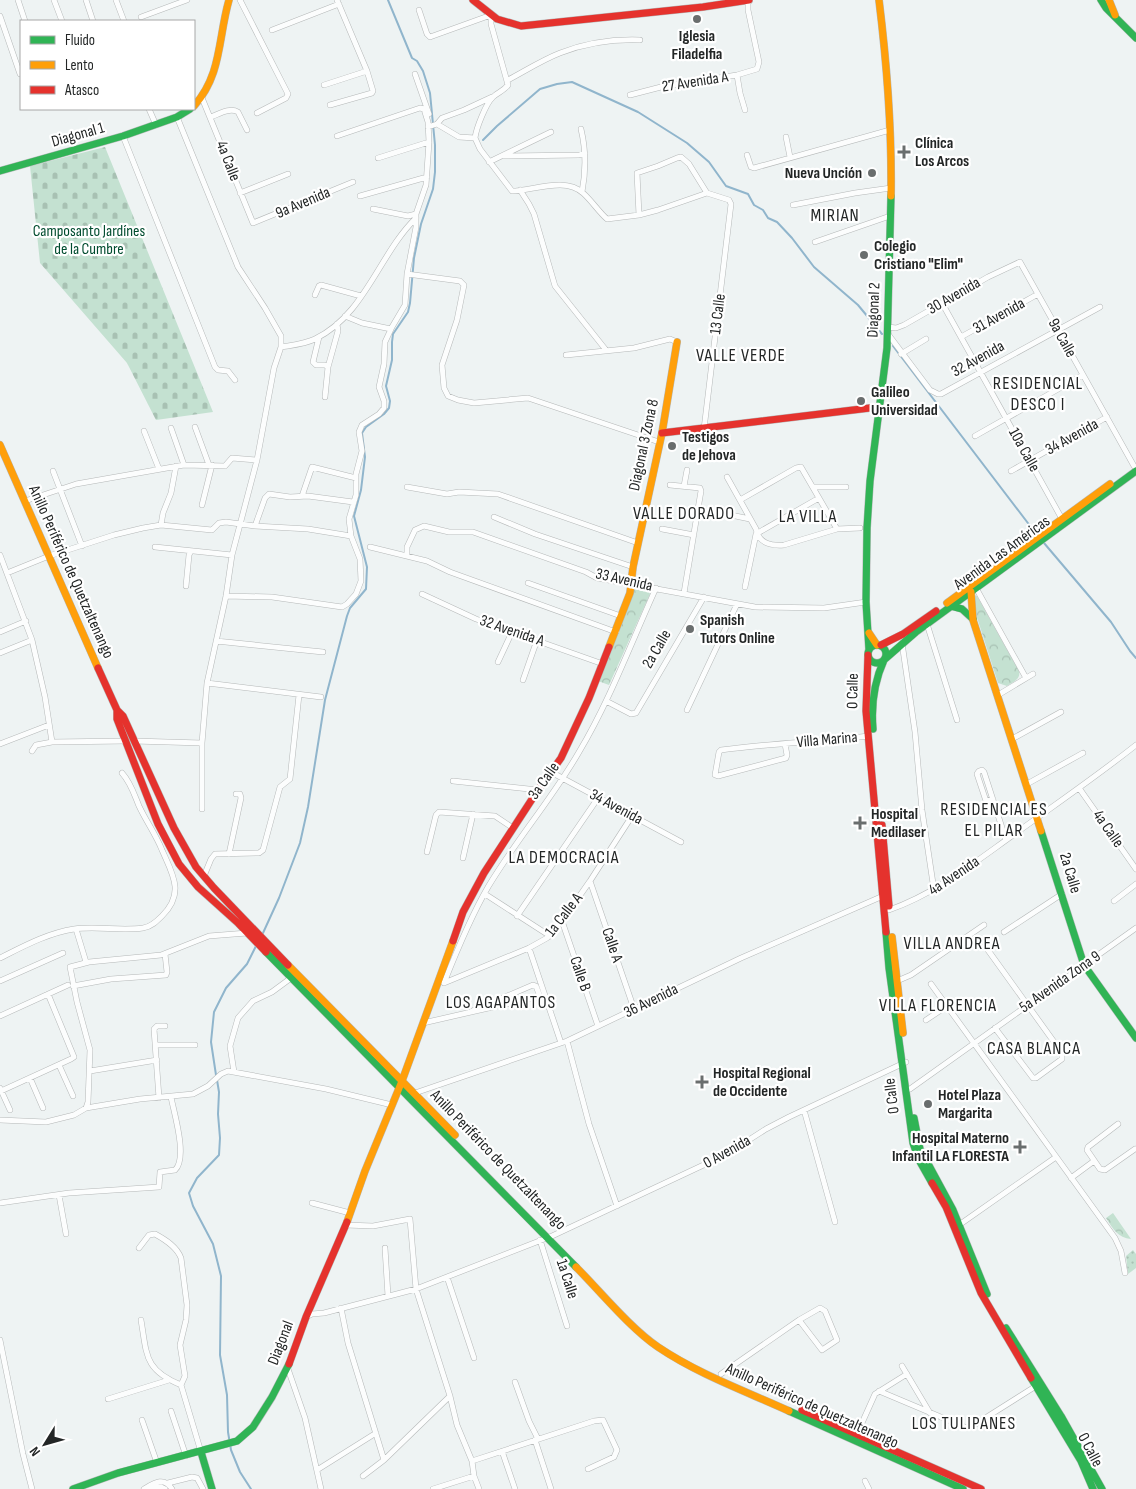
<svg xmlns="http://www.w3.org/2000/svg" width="1136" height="1489" font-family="'Sofia Sans Condensed',sans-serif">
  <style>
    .grass { fill: url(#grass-dots) }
    .cemetery { fill: url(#cemetery-stones) }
    .park { fill: url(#park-crowns) }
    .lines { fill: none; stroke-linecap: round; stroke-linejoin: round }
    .stream { stroke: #90b5cc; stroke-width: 2 }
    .street-casing { stroke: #b5b8b8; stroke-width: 6 }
    .fast-casing { stroke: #b5b8b8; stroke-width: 8 }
    .slow-casing { stroke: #b5b8b8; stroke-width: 8 }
    .jam-casing { stroke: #b5b8b8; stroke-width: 8 }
    .street { stroke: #fcfdfd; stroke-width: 5 }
    .fast { stroke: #30b455; stroke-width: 7 }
    .slow { stroke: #ff9f0a; stroke-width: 7 }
    .jam { stroke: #e5322d; stroke-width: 7 }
    .poi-dot { fill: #6a6e6e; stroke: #fff; stroke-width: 2 }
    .labels { text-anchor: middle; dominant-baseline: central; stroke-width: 4.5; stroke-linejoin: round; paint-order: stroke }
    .poi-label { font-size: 16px; font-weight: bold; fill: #232626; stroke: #fff; text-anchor: start }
    .street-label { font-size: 16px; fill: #232626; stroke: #fff }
    .park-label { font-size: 16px; fill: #004c2f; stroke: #fff }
    .neighbourhood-label { font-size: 18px; letter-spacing: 1px; fill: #232626; stroke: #fff }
  </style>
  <defs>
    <pattern id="grass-dots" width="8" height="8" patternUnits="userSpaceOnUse" patternTransform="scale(1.25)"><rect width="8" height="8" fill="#c4e1d1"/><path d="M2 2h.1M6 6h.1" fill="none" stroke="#a8c1b3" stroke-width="1.8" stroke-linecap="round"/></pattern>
    <pattern id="cemetery-stones" width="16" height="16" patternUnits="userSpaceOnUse" patternTransform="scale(1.25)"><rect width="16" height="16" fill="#c4e1d1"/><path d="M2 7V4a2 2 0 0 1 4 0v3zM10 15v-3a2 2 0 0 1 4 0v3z" fill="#a8c1b3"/></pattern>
    <pattern id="park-crowns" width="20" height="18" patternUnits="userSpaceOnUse" patternTransform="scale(1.25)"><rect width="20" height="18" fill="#c4e1d1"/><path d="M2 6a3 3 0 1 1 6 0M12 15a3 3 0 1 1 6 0" fill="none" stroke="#a8c1b3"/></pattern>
  </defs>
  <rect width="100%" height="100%" fill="#eef3f3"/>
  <path class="grass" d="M1133,1250L1136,1254V1268L1128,1274L1126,1256Z"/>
  <path class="cemetery" d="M105,147L213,412L156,420L127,363L40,263L30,166Z"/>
  <path class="park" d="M635,588L648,589L650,594L609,685L598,681L631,591Z
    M974,595L977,596L1019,671C1021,679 1013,682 1007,686L998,683L973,605Z
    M1113,1213L1131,1239C1118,1238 1113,1229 1106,1218Z"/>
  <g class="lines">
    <path class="stream" d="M483,140L497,126L540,89L557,84L572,82L638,112L687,143L709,162L726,186L748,194L754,205L763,210L768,218L777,222L792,238L814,267L858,305L882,334
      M893,346L1037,535
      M1044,543L1111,622L1130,651L1136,658
      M263,933L279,898L300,843L308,807L325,700L347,616L350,608L366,589L367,567L354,516L361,490L365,457L362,433L366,427L384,414L389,408L390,401L386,386L392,360V342L393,334L408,312L410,303L414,258L421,224L433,189L435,172V145L430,93L423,71L417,61L412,58L388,0
      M216,1075L211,1042L214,1012L226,988L247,964L256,946
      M217,1080L219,1092L218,1114L220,1138L219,1155L197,1178L189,1193L193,1206L213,1244L221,1276L220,1355L227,1395L228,1432L231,1450L240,1472L251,1489"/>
    <g class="street-casing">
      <path id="street" d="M18,0L25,21
        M54,0L62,21
        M86,0L93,21
        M116,0L124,21
        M240,0L288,94L286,98L257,113
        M419,10L427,34L430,37L491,15V24L508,85C504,91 498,92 493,97C486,103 476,129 475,138
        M0,16L20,74
        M141,17L187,0
        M272,30L339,4
        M415,74L429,114
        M737,75L740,93L745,110
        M508,80C525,71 542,60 560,53C586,43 612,39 640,40
        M324,85L367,71
        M630,95L661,87L737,75L757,69L759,62L748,10V0
        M202,98L253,223L353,182
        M330,105L372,93L373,91L367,71L337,0
        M149,109L156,125
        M177,117L238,267L265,308L281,336V347L274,368L257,460L232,555L226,596L207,683L202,743V809
        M211,117C219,114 230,107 238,112L247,130
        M437,124L459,137L475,138L480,149L512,191C533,191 565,176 583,193C592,201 598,211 607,219L639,215L658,210L707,193L729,200L731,204L704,429
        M428,127L437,124L442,118L464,110L492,97
        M581,129C586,150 586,171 582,192
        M123,136L215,367L218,370L228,371L235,380
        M786,137L790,157
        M747,155L751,167L754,168L890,130
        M503,156L579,155L585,153
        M378,158L429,142
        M489,162L551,132
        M520,190L529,204L534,214L555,286L606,350
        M240,193L288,174
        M360,196L427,177
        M793,205L855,193L891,188
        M373,209L408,216L416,214
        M639,215L637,173L658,166L677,158L681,157L689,164L707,193
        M815,242L890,216
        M407,274L460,281L464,285L457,320L442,365L444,388L448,396L458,400L474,403L528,398L659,442
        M315,295L319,286L321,285L361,296
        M942,303L1062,519
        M345,316L362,323L391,329
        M888,327L896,328L904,325L988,277L1020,262L1134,466
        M888,334L930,390L938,394H941L1100,307
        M319,337L313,362L316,365H325L328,367
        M961,337L1038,294
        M281,347C293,345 305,344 315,339C365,315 379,254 416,218
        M901,354L926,339
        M566,355L634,348L670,339L677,342
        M325,397L328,367L338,331L337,324
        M195,427L209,465
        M171,428L184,465
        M144,431L159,469
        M975,436L1083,375
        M53,471L82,546
        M1011,471L1107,417
        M727,477L756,529C759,544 771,546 784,545L837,529L860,528
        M670,485L700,488L701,491L684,593
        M684,486L687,470
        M407,487L447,494L459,492L498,494L638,543
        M813,487H846
        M302,496L312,467L356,478
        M740,500L796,468L801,467L837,529
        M25,501L76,484L184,465L225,466L232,458L257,460
        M202,505L212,465
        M721,513L750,519
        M494,517L535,534L633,567
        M161,525L163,513L171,493L176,466
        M255,526L265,498L269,494L290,497L308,496L353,502
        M662,529L694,535
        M155,547L232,555
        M370,547L427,561L450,572L616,632
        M0,555L32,640L45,697L52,742
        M407,555V547L415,530L424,526L449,532H473L586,572L597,578L755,607L824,608L866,602
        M7,573L49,556L114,535L143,528L161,525L212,530L219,523L226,522L255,526L308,529L351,536
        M528,583L618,615
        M186,586L189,555L191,551
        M745,587L756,534L819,498
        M976,588L1026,678
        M422,594L476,619L603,664
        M226,596L272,597L342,607L347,604L356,594L361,581L360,559L351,536L349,519L356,495V474L362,451L359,432L362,425L379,414L384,408V401L379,387L384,364L385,342L392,327L405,305L407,274L416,227V214L426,185L429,142L428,122L424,109L420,108L337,136
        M927,624L957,720
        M0,632L26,621
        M216,641L323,652
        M902,643L915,732L922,810L934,890
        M0,653L32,640
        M498,662L512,632
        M523,680L537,640
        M207,683L321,697
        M998,695L1033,674
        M606,701L631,714L636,713L704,597
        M687,710L737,604
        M1012,739L1061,712
        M134,741L202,743
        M0,744L49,725
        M785,744L787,755L786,758L718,776L715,775L719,752L721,750C770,743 820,742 868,736
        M32,751L36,745L52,742L126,741
        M551,772L681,842
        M453,781L538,790
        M1027,784L1083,753
        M1079,788L1136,869
        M993,799L986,801L977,774L979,771L982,770L984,772L1006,840
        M427,852L436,815L439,812L495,816L513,828
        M229,854L241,798L240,794H236
        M463,858L473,814
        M204,876L211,859L215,854L259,853L263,850L280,787L290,779L299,695
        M590,881L634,1009
        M485,894L550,936
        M1114,901L1136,884
        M889,910C937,893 975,862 1016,833C1056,804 1097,776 1136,745
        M517,916L598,798
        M562,921L598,1026
        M76,929L86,962
        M1004,932L1062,894
        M985,946L1062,1053V1059L1036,1078H1033L995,1028
        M529,948L561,1043
        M0,958C24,946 48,933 74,929C97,926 120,931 143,928C151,927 157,921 162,916C185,893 173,875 162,850C156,835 146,821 139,806C134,794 131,783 122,773
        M0,981L63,953
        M897,981L911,975L984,925
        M444,983C457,950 470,918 488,887C516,840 552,799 579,752C610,700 631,643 656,588
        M444,983L529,948L547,938L562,921L590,881L632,816
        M931,984L1115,1238L1121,1251L1125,1273
        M73,986L111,979L166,975L167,972L165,954
        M0,1016L68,985
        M926,1020L947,1006
        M423,1023L537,997L539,994L536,986L533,985L472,1011
        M567,1041L589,1124L617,1206
        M156,1045H195
        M59,1065L73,1096
        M90,1071L157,1060
        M234,1072L230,1046L238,1018L253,1001L272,992L291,978
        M30,1078L43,1108
        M0,1088L10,1110
        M910,1089L1136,928
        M1,1091L71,1059L74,1057L48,994
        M415,1093L567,1041L741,958L883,896
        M159,1098L154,1029L157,1026H165
        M86,1108L88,1102L90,1050L77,1002L70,967L89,962L161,955L209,936L247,933
        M804,1110L835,1222
        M0,1120L46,1122L74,1115L86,1108L140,1099L193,1094L208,1086L221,1074L228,1071L326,1089L392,1105
        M1118,1124L1088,1147L1087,1150L1100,1169L1105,1170L1135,1149
        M1071,1178L1094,1161
        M59,1195L66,1234
        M0,1203L69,1193L159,1187L160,1172L175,1170C188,1158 174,1113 171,1097
        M312,1203L350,1213
        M346,1225L373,1226L410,1219L416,1289L450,1396L457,1425L472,1461L474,1476L479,1489
        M959,1225L1056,1157
        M540,1240L567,1326
        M139,1248L149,1235L155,1234C166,1240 177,1247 181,1258L187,1305L186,1320L180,1345L185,1376L181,1385L201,1452
        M385,1248L388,1296
        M447,1277L474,1358
        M341,1308L348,1343L384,1460L363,1476
        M306,1317L312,1314L324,1313L416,1289L552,1236L727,1154L766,1129L789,1117L906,1062
        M141,1320C147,1355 144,1370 181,1385
        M0,1340L23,1454L32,1489
        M902,1366L930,1413
        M288,1369L305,1418L321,1489
        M721,1374L799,1320L820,1308L825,1311L837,1340L822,1350L799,1320
        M515,1382L529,1421L538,1439
        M879,1391L967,1428L971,1427L1036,1386
        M108,1399L169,1380
        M171,1411L186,1456
        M142,1420L157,1463
        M857,1434L875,1394L907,1374
        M535,1440L551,1489
        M502,1451L515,1489
        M384,1460L450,1396
        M472,1461L594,1421L603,1420L617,1450L614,1457L588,1469
        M317,1470L376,1433
        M865,1481L869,1489
        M168,1483L192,1477L197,1478L203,1489
        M147,1488L161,1487L165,1489
        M144,1489C154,1483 164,1476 172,1489
        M433,1489L474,1476"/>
    </g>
    <g class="fast-casing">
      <path id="fast" d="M1101,0L1106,8L1136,38
        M0,171L123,136L177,117L190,109
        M951,606L962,609L973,619
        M868 654a9 9 0 1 1 18 0a9 9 0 1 1-18 0Z
        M869,650L866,602L867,528L870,481L887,348L891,196
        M885,659L916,632L1136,471
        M873,729C871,705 874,682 884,660
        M1041,831L1084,965L1136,1038
        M886,932L889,968L913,1143L919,1160L932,1183
        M266,952L576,1267
        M914,1118L920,1149L953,1210L987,1294
        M1006,1328L1061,1416L1102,1489
        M1031,1378L1081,1461L1093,1489
        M789,1411L963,1489
        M201,1452L212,1489
        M73,1489L118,1473L237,1441L253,1427L272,1397L289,1364"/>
    </g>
    <g class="slow-casing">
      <path id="slow" d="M879,0C887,65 892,130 891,196
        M1109,0L1115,15
        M194,106C222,75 218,38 229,0
        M0,445L98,668
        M971,592L973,620L1041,831
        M947,603L1110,484
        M869,633L877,645
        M609,647L630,593L633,567L662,433L677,342
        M892,937L903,1033
        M288,965L455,1135
        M347,1222L365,1171L402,1081L453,941
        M576,1267C600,1291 630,1328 658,1347C698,1374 745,1391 789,1411"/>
    </g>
    <g class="jam-casing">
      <path id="jam" d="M473,0L497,19L521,26L703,7L749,0
        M662,433L878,407
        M881,645L903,634L936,611
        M868,655L866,711L886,932
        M98,668L117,710V719L158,824L179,864L198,887L238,923L266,952
        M117,710L123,716L174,828L196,867L214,888L288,965
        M882,825L889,906
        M453,941L463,912L484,873L538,790L561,758L589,698L609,647
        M932,1183L946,1207L981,1293L1031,1378
        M289,1364L306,1317L347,1222
        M802,1410L981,1489"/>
    </g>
    <use href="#street" class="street"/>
    <use href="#fast" class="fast"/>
    <use href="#slow" class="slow"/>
    <use href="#jam" class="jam"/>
  </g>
  <g class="poi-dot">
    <circle cx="697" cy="19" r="5"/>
    <path d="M901.5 144.5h5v5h5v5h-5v5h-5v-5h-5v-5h5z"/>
    <circle cx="872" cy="173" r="5"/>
    <circle cx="864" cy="255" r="5"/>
    <circle cx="861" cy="401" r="5"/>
    <circle cx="672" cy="446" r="5"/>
    <circle cx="690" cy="629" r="5"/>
    <path d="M857.5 815.5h5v5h5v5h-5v5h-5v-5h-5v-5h5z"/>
    <path d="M699.5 1074.5h5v5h5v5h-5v5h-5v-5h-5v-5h5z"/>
    <circle cx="928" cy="1104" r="5"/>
    <path d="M1017.5 1139.5h5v5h5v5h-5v5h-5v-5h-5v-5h5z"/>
  </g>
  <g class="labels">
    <g class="poi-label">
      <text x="697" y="36" text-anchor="middle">Iglesia<tspan x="697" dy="18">Filadelfia</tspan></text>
      <text x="915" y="143">Clínica<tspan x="915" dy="18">Los Arcos</tspan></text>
      <text x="862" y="173" text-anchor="end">Nueva Unción</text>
      <text x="874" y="246">Colegio<tspan x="874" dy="18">Cristiano "Elim"</tspan></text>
      <text x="871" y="392">Galileo<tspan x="871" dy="18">Universidad</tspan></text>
      <text x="682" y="437">Testigos<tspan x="682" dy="18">de Jehova</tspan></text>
      <text x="700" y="620">Spanish<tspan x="700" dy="18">Tutors Online</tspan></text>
      <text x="871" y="814">Hospital<tspan x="871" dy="18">Medilaser</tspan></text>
      <text x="713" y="1073">Hospital Regional<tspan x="713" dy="18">de Occidente</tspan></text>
      <text x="938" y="1095">Hotel Plaza<tspan x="938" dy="18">Margarita</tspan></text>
      <text x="1009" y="1138" text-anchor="end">Hospital Materno<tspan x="1009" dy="18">Infantil LA FLORESTA</tspan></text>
    </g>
    <g class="street-label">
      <text transform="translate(695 82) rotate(-9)">27 Avenida A</text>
      <text transform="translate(78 135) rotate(-16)">Diagonal 1</text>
      <text transform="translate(228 161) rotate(69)">4a Calle</text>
      <text transform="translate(303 203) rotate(-23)">9a Avenida</text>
      <text transform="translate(954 296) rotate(-30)">30 Avenida</text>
      <text transform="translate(874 310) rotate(-88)">Diagonal 2</text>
      <text transform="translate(718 314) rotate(-83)">13 Calle</text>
      <text transform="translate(999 316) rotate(-29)">31 Avenida</text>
      <text transform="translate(1062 338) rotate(61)">9a Calle</text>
      <text transform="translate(978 359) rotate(-29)">32 Avenida</text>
      <text transform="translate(1072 437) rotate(-29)">34 Avenida</text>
      <text transform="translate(644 445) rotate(-78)">Diagonal 3 Zona 8</text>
      <text transform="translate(1024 450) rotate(61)">10a Calle</text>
      <text transform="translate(1002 553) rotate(-36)">Avenida Las Américas</text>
      <text transform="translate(71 572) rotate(66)">Anillo Periférico de Quetzaltenango</text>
      <text transform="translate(624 580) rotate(13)">33 Avenida</text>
      <text transform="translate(512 631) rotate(19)">32 Avenida A</text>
      <text transform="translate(657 649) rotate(-60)">2a Calle</text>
      <text transform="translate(853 691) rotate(-89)">0 Calle</text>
      <text transform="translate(827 740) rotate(-5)">Villa Marina</text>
      <text transform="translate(544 781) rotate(-55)">3a Calle</text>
      <text transform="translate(616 807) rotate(28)">34 Avenida</text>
      <text transform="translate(1108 829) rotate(55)">4a Calle</text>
      <text transform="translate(1070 873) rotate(73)">2a Calle</text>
      <text transform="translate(954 876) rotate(-34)">4a Avenida</text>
      <text transform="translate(564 915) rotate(-52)">1a Calle A</text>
      <text transform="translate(612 945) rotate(71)">Calle A</text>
      <text transform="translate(580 974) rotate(71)">Calle B</text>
      <text transform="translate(1060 982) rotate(-35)">5a Avenida Zona 9</text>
      <text transform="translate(651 1001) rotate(-26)">36 Avenida</text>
      <text transform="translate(892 1096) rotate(-97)">0 Calle</text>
      <text transform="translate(727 1152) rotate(-29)">0 Avenida</text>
      <text transform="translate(498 1160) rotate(46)">Anillo Periférico de Quetzaltenango</text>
      <text transform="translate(567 1279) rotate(72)">1a Calle</text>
      <text transform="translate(281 1343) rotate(-69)">Diagonal</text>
      <text transform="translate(812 1406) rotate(24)">Anillo Periférico de Quetzaltenango</text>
      <text transform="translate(1090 1450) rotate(62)">0 Calle</text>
    </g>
    <g class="park-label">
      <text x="89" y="231">Camposanto Jardínes<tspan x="89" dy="18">de la Cumbre</tspan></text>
    </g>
    <g class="neighbourhood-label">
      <text x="835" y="215">MIRIAN</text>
      <text x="741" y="355">VALLE VERDE</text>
      <text x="1038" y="383">RESIDENCIAL<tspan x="1038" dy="21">DESCO I</tspan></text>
      <text x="684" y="513">VALLE DORADO</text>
      <text x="808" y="516">LA VILLA</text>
      <text x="994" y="809">RESIDENCIALES<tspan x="994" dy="21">EL PILAR</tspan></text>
      <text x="564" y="857">LA DEMOCRACIA</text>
      <text x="952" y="943">VILLA ANDREA</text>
      <text x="501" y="1002">LOS AGAPANTOS</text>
      <text x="938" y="1005">VILLA FLORENCIA</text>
      <text x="1034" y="1048">CASA BLANCA</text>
      <text x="964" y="1423">LOS TULIPANES</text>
    </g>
  </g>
  <rect x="20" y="20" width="175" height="90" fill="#ffffff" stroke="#a7a8a8"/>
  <rect x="30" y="36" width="25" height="8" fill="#30b455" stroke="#a7a8a8"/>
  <text x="65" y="45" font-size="15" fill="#232626">Fluido</text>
  <rect x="30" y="61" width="25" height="8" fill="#ff9f0a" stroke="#a7a8a8"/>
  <text x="65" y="70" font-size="15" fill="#232626">Lento</text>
  <rect x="30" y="86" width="25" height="8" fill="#e5322d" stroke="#a7a8a8"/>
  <text x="65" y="95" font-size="15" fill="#232626">Atasco</text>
  <g transform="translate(45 1444) rotate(233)" stroke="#ffffff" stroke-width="4" paint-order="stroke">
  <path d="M0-4L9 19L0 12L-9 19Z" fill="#232626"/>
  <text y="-8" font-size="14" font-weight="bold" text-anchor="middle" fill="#232626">N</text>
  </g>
</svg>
